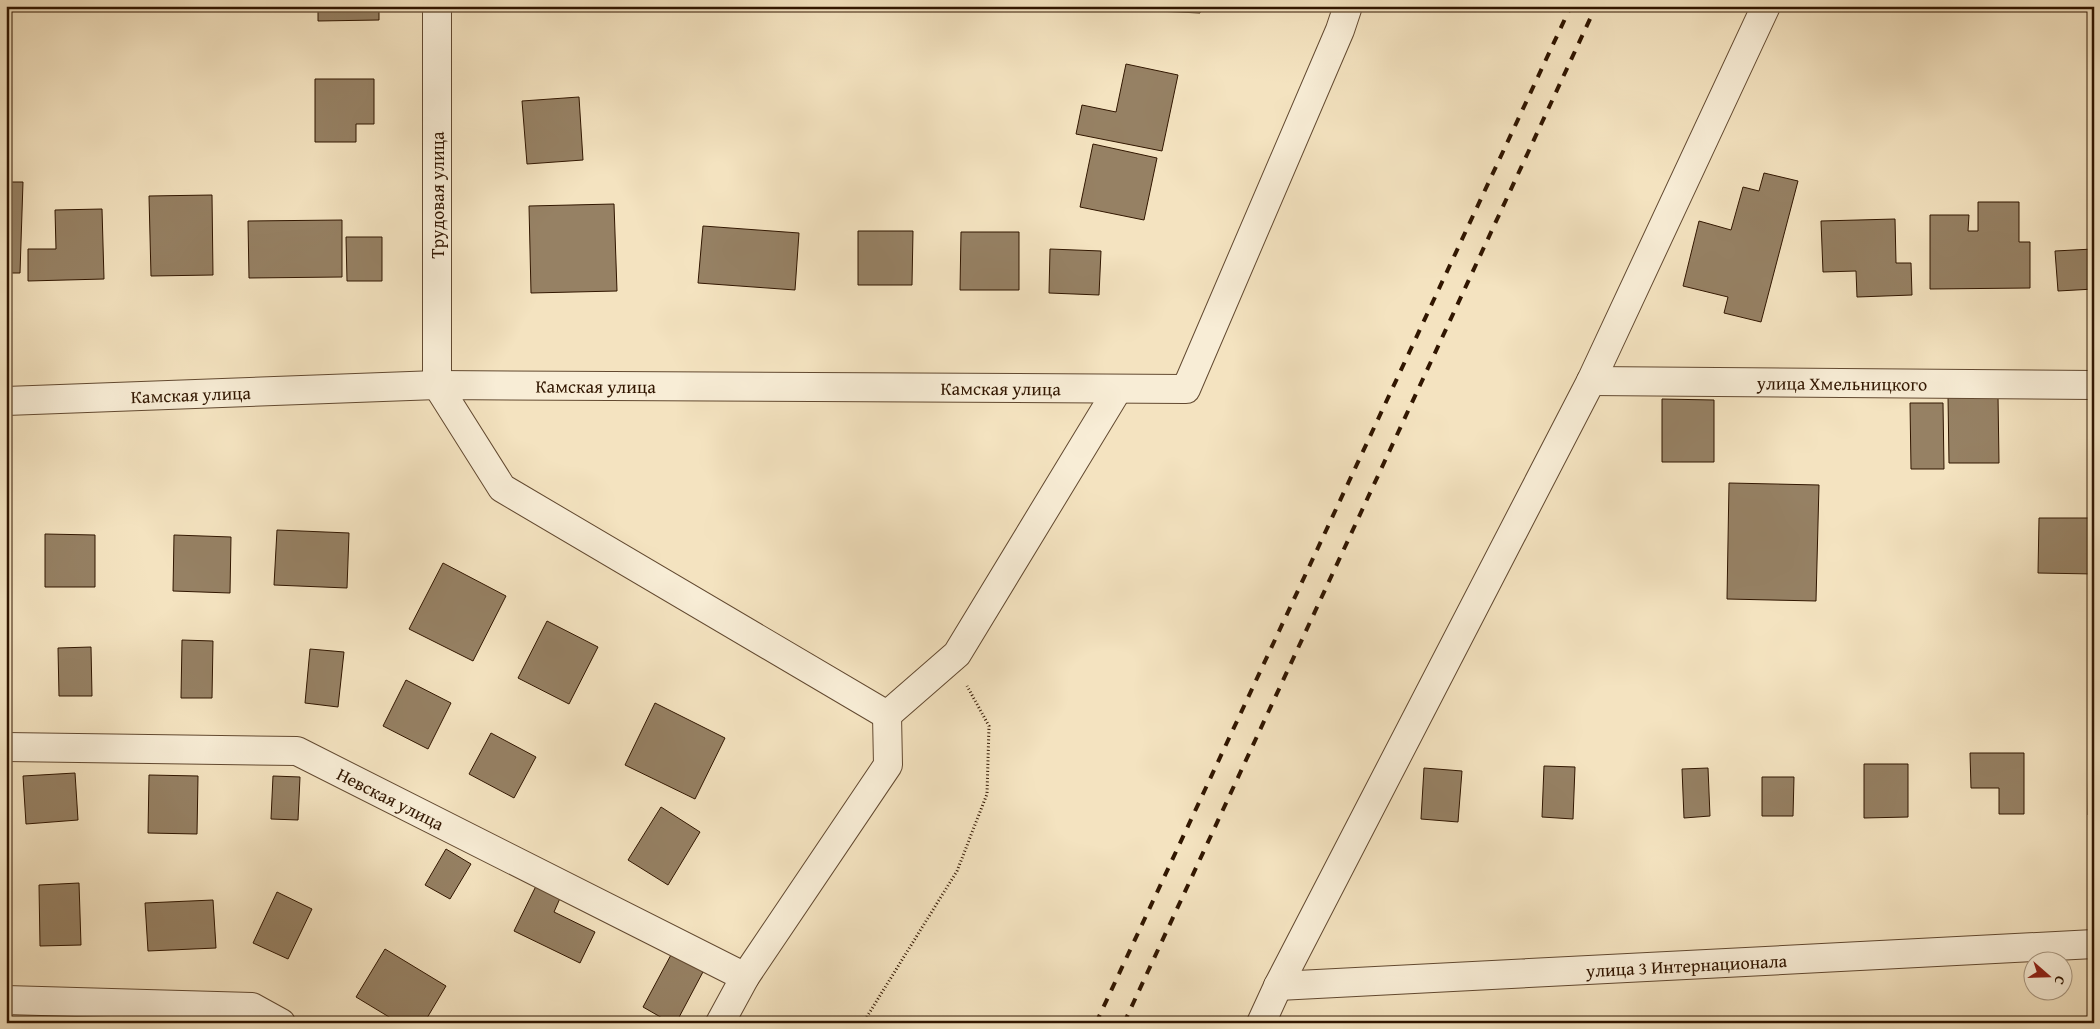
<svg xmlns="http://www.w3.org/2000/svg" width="2100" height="1029" font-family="'Gentium Book Plus',serif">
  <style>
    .building { fill: #968164; stroke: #311600 }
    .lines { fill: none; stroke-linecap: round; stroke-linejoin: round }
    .minor-casing { stroke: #624930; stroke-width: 30 }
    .path { stroke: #311600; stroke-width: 3; stroke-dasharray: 1 2.5; stroke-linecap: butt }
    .minor { stroke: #f8edd6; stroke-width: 28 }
    .rail { stroke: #311600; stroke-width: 4; stroke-dasharray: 9 9; stroke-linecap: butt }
    .labels { text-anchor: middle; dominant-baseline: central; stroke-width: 4; stroke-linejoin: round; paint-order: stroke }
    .street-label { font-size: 18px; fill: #311600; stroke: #f8edd6 }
  </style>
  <rect width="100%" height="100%" fill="#f4e3c0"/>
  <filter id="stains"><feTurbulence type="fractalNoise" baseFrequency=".004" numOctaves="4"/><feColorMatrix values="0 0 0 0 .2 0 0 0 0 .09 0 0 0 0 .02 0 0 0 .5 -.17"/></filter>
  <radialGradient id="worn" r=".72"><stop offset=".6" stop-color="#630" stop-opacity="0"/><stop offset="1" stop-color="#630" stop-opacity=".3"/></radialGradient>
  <path class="building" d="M318,6H379V20L318,21Z
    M1134,6H1201L1200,13L1134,10Z
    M1126,64L1178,75L1162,151L1076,134L1082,105L1116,112Z
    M315,79H374V124H356V142H315Z
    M579,97L583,160L527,164L522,101Z
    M1093,144L1157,158L1144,220L1080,207Z
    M1764,173L1798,181L1761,322L1724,313L1728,297L1683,286L1699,221L1731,230L1743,187L1759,191Z
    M6,182H23L20,273H6Z
    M212,195L213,275L151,276L149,196Z
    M1978,202H2019V242H2030V288L1930,289V215H1969L1968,231H1978Z
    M614,204L617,291L531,293L529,206Z
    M102,209L104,279L28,281V249H56L55,210Z
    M1895,219L1896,263H1911L1912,295L1857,297L1856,271L1823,272L1821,221Z
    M342,220V277L249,278L248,221Z
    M703,226L799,233L795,290L698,283Z
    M858,231H913L912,285H858Z
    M961,232H1019V290H960Z
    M346,237H382V281H347Z
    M1050,249L1101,251L1099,295L1049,293Z
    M2093,249L2094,289L2058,291L2055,251Z
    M1998,396L1999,463H1949L1948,397Z
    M1662,399L1714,400V462H1662Z
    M1910,403H1943L1944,469H1911Z
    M1729,483L1819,485L1816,601L1727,599Z
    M2039,518H2089V549H2094V574L2038,573Z
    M277,530L349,533L347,588L274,585Z
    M45,534L95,535V587H45Z
    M174,535L231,537L230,593L173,591Z
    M443,563L506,596L473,661L409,629Z
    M547,621L598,647L569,704L518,678Z
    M182,640L213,641L212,698H181Z
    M91,647L92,696H59L58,648Z
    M310,649L344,652L338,707L305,703Z
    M406,680L451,703L428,749L383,726Z
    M655,703L725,738L695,799L625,765Z
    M491,733L536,757L514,798L469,774Z
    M2089,744H2094V815H2088Z
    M1970,753H2024V814H1999V788H1971Z
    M1864,764H1908V817L1864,818Z
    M1544,766L1575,767L1573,819L1542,817Z
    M1424,768L1462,771L1458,822L1421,819Z
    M1708,768L1710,816L1684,818L1682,769Z
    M75,773L78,820L26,824L23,776Z
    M149,775L198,776L197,834L148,833Z
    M273,776L300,777L298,820L271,819Z
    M1762,777H1794L1793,816H1762Z
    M661,807L700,832L668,885L628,860Z
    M446,849L471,864L450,899L425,885Z
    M79,883L81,945L40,946L39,885Z
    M537,884L561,896L554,912L595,932L580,963L514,931Z
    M277,892L312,909L288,959L253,943Z
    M213,900L216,948L148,951L145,903Z
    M385,949L446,986L424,1023H399L356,997Z
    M672,953L704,970L676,1023H671L643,1007Z
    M47,1018H94V1023H47Z
    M156,1020L240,1023H155Z
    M1438,1020L1507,1021V1023H1438Z"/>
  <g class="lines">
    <g class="minor-casing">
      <g id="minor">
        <path d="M437,6V385L502,488L887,715L957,654L1118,389"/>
        <path id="s1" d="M1591,381L2094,385"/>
        <path id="s2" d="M6,401L437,385L1186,389L1340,30L1348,6"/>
        <path id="s3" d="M6,747L297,751L745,977"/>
        <path id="s4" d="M1278,986L2094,944"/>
        <path d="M6,1000L252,1007L281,1023"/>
        <path d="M720,1023L745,977L888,765L887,715"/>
        <path d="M1261,1023L1278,986L1591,381L1766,6"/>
      </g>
    </g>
    <path class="path" d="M863,1023L957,871L987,794L989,726L967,686"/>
    <use href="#minor" class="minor"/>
    <path class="rail" d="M1096,1023L1571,6
      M1124,1023L1596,6"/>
  </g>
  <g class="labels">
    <g class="street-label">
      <text transform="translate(437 195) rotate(-90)">Трудовая улица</text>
      <text stroke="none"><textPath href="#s1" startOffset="251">улица Хмельницкого</textPath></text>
      <text stroke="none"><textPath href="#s2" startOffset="590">Камская улица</textPath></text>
      <text stroke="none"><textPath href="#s2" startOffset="995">Камская улица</textPath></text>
      <text stroke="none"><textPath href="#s2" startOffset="185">Камская улица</textPath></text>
      <text stroke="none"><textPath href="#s3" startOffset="396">Невская улица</textPath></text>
      <text stroke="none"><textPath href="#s4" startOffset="409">улица 3 Интернационала</textPath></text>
    </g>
  </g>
  <rect width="2100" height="1029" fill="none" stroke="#f4e3c0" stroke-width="25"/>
  <rect x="8" y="8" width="2085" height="1014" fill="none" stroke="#311600" stroke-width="2.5"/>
  <rect x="12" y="12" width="2075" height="1004" fill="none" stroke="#311600"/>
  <g transform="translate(2048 976) rotate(110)"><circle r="24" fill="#f8edd6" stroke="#a89780"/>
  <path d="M0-4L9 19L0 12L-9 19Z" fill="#8f2418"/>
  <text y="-8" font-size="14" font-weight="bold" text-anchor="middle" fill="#311600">С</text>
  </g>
  <rect width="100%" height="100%" filter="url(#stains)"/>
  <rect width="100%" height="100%" fill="url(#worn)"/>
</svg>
